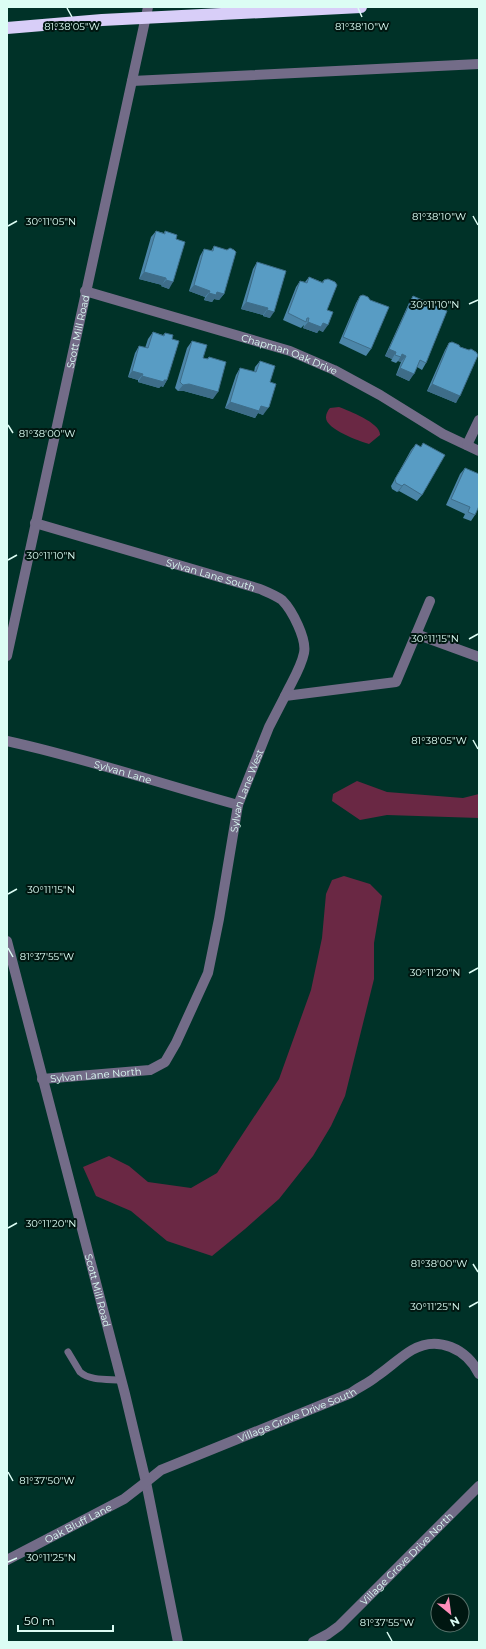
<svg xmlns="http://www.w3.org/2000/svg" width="486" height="1649" font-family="Montserrat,sans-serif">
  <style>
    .water { fill: #6a2844 }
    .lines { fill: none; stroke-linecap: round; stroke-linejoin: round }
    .service { stroke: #736c88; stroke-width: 7 }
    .minor { stroke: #736c88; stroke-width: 10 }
    .tertiary { stroke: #736c88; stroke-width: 10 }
    .motorway { stroke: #d8cef8; stroke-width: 12 }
    .wall { fill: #4c86a9 }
    .shaded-wall { fill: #3e6d89 }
    .building { fill: #589cc4; stroke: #3e6d89 }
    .ticks { fill: none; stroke: #dcfdf4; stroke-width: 1.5 }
    .labels { text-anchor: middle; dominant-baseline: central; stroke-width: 4; stroke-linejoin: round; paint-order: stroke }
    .street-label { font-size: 10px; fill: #dcfdf4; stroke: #001711 }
    .ticks-label { font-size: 10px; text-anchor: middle; fill: #dcfdf4; stroke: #001711; stroke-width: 4; stroke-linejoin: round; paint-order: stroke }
  </style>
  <rect width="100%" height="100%" fill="#003228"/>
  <path class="water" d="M339,407C349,411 381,423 380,435L369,444C359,441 325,429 326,417C326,414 328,410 330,408Z
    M357,781L387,792L463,798L479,794V818L387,815L360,820L332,801L333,794Z
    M344,876L370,884L382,896L374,943V979L345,1096L331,1126L313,1156L279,1199L245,1229L212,1256L167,1241L131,1211L96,1196L83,1167L109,1156L129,1166L148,1182L191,1188L217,1173L279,1079L311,990L322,938L326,894L332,880Z"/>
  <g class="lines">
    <path class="service" d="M68,1352L80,1372C90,1381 108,1379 121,1380"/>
    <g class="minor">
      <path d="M132,81L479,64"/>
      <path id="s1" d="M85,291L290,351L334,370L380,395L443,434L479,451"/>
      <path d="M467,445L479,420"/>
      <path id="s2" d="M35,523L260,589C267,592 275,595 282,600C292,610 307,639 304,653C301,668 291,683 285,696"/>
      <path d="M416,634L479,657"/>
      <path id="s3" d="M7,741C85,758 161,784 238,805"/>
      <path id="s4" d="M42,1079L150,1070L165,1062L176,1043L208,973L219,919L238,805L269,727L285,696L396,682L430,601"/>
      <path id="s5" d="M146,1482L161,1470L351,1393C359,1387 369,1383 377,1376C389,1368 400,1357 412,1350C438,1335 467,1349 479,1374"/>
      <path id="s6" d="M313,1642L328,1634L339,1626L479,1486"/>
    </g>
    <g class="tertiary">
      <path id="s7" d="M7,656L148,7"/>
      <path id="s8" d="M7,941L125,1394L146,1482L178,1642"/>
      <path id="s9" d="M7,1560L124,1499L146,1482"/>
    </g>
    <path class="motorway" d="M7,28L102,20L361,7"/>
  </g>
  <path class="wall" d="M156,231L164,233L165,231L176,239L169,289L161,286L162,285L139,279L151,237Z
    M214,246L224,294L219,300L214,299L212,302L204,300L205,297L189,291L200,256L204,249L211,251Z
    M257,262L270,318L263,316V315L241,309L253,269Z
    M309,277L322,282L324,280L327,310L323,332L319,330L317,333L303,328L304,325L301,328L283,320L296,287L300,281L305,282Z
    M360,296L371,349L366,356L339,343L356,303Z
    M413,296L426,363L422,370L417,367L409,381L396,375L401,362L398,361L396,363L391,361L392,359L385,356L409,303Z
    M153,332L163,335L165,333L172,339L167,380L163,387L161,386L159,388L138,382V380L128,377L135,353L139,346L145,348L148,339Z
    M192,341L203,358L207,359L209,357L213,399L184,391H178L175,388L187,348Z
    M449,343L469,350L456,403L427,391L445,350Z
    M260,361L270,382L263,415L258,413L255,418L225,408L236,375L240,368L254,372L255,367Z
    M416,444L422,495L417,501L399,491L397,492L392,489L391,486L411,450Z
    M465,468L475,515L471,521L463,518L465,514L446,505L460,474Z"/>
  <path class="shaded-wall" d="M144,272L166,278L162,285L139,279Z
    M166,280L173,282L169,289L161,286Z
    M194,285L210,291L205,297L189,291Z
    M217,292L224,294L219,300L214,299L212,302L204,300L209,293Z
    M246,302L268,308L263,315L241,309Z
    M267,310L274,312L270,318L263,316Z
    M308,322L323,323L328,325L323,332L319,330L317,333L303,328Z
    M389,349L396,352L392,359L385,356Z
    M402,354L406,356L401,362L398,361Z
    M400,368L414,374L409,381L396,375Z
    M132,371L143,374L138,380L128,377Z
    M142,376L164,380H167L163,387L161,386L159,388L138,382Z
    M189,384L218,392L213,399L184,391H178L183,385Z
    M432,384L460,396L456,403L427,391Z
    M230,402L261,406L269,407L263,415L258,413L255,418L225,408Z
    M404,484L399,491L397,492L402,486Z"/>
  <path class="building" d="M156,231L165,234V231L177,235L176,239L185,242L173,282L166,280V278L144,272Z
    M214,246L227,250L230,248L234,250L236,252L224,294L217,292L216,295L209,293L210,291L194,285L204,249L213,251Z
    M257,262L286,271L274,312L267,310L268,308L246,302Z
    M309,277L323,283L324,280L328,279L335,282L337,285L327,310L333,312L328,325L323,323L321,327L308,322L309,318H307L306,322L288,313L300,281L307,283Z
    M363,295L368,297L370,300L389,307L371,349L343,337L360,296Z
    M413,296L447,311L426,363L420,360L414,374L400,368L406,356L402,354L401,357L395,355L396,352L389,349Z
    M153,332L164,336L165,333L173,335L172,339L179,341L167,380H164V382L142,376L143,374L132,371L139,346L148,348Z
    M192,341L207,345L203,358L208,359L209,357L226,362L218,392L189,384L183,385L180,382Z
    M452,342L459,345L460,347L469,350L471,349L476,352L478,355L460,396L432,384L449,343Z
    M260,361L275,366L270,382L276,384L269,407L268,408L261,406L259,411L230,402L240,368L256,372Z
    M423,443L445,455L422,495L404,484L402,486L396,483L395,479L416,444L421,447Z
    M465,468L479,474V506L475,515L468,512L470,507L451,499Z"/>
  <path class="ticks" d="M67,8L72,17M358,8L362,17M473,216L478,225M8,226L17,221M469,304L478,300M8,425L13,433M8,560L17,555M469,639L478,634M473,740L478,749M8,894L17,889M8,948L13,957M469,973L478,968M8,1228L17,1223M473,1264L478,1272M469,1307L478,1302M8,1472L13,1481M8,1562L17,1558M387,1632L392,1641"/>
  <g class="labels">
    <g class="street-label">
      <text stroke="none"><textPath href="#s7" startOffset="332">Scott Mill Road</textPath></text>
      <text stroke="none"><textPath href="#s1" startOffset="214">Chapman Oak Drive</textPath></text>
      <text stroke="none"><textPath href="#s2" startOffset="183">Sylvan Lane South</textPath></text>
      <text stroke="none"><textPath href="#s3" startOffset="120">Sylvan Lane</textPath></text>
      <text stroke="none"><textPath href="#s4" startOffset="411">Sylvan Lane West</textPath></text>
      <text stroke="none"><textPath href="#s4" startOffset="54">Sylvan Lane North</textPath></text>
      <text stroke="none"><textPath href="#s8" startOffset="361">Scott Mill Road</textPath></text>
      <text stroke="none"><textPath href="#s5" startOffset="166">Village Grove Drive South</textPath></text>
      <text stroke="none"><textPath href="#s9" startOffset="80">Oak Bluff Lane</textPath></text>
      <text stroke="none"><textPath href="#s6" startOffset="126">Village Grove Drive North</textPath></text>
    </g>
  </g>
  <g class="ticks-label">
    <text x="72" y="30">81°38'05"W</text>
    <text x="362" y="30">81°38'10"W</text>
    <text x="439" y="220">81°38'10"W</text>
    <text x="51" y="225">30°11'05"N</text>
    <text x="435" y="308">30°11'10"N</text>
    <text x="47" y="437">81°38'00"W</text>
    <text x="51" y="559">30°11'10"N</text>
    <text x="435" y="642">30°11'15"N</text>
    <text x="439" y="744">81°38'05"W</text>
    <text x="51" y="893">30°11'15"N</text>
    <text x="47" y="960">81°37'55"W</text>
    <text x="435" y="976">30°11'20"N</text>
    <text x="51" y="1227">30°11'20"N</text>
    <text x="439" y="1267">81°38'00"W</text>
    <text x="435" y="1310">30°11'25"N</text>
    <text x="47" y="1484">81°37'50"W</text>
    <text x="51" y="1561">30°11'25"N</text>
    <text x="387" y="1626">81°37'55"W</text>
  </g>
  <rect width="486" height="1649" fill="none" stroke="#dcfdf4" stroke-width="16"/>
  <g transform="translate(450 1613) rotate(151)"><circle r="19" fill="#001711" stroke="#58736c"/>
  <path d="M0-3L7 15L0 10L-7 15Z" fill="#ff8eba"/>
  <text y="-6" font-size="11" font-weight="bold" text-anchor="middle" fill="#dcfdf4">N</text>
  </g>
  <path d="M18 1625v6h95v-6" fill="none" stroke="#dcfdf4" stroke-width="2"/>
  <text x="24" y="1625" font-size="12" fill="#dcfdf4" stroke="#001711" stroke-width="3" paint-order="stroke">50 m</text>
</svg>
